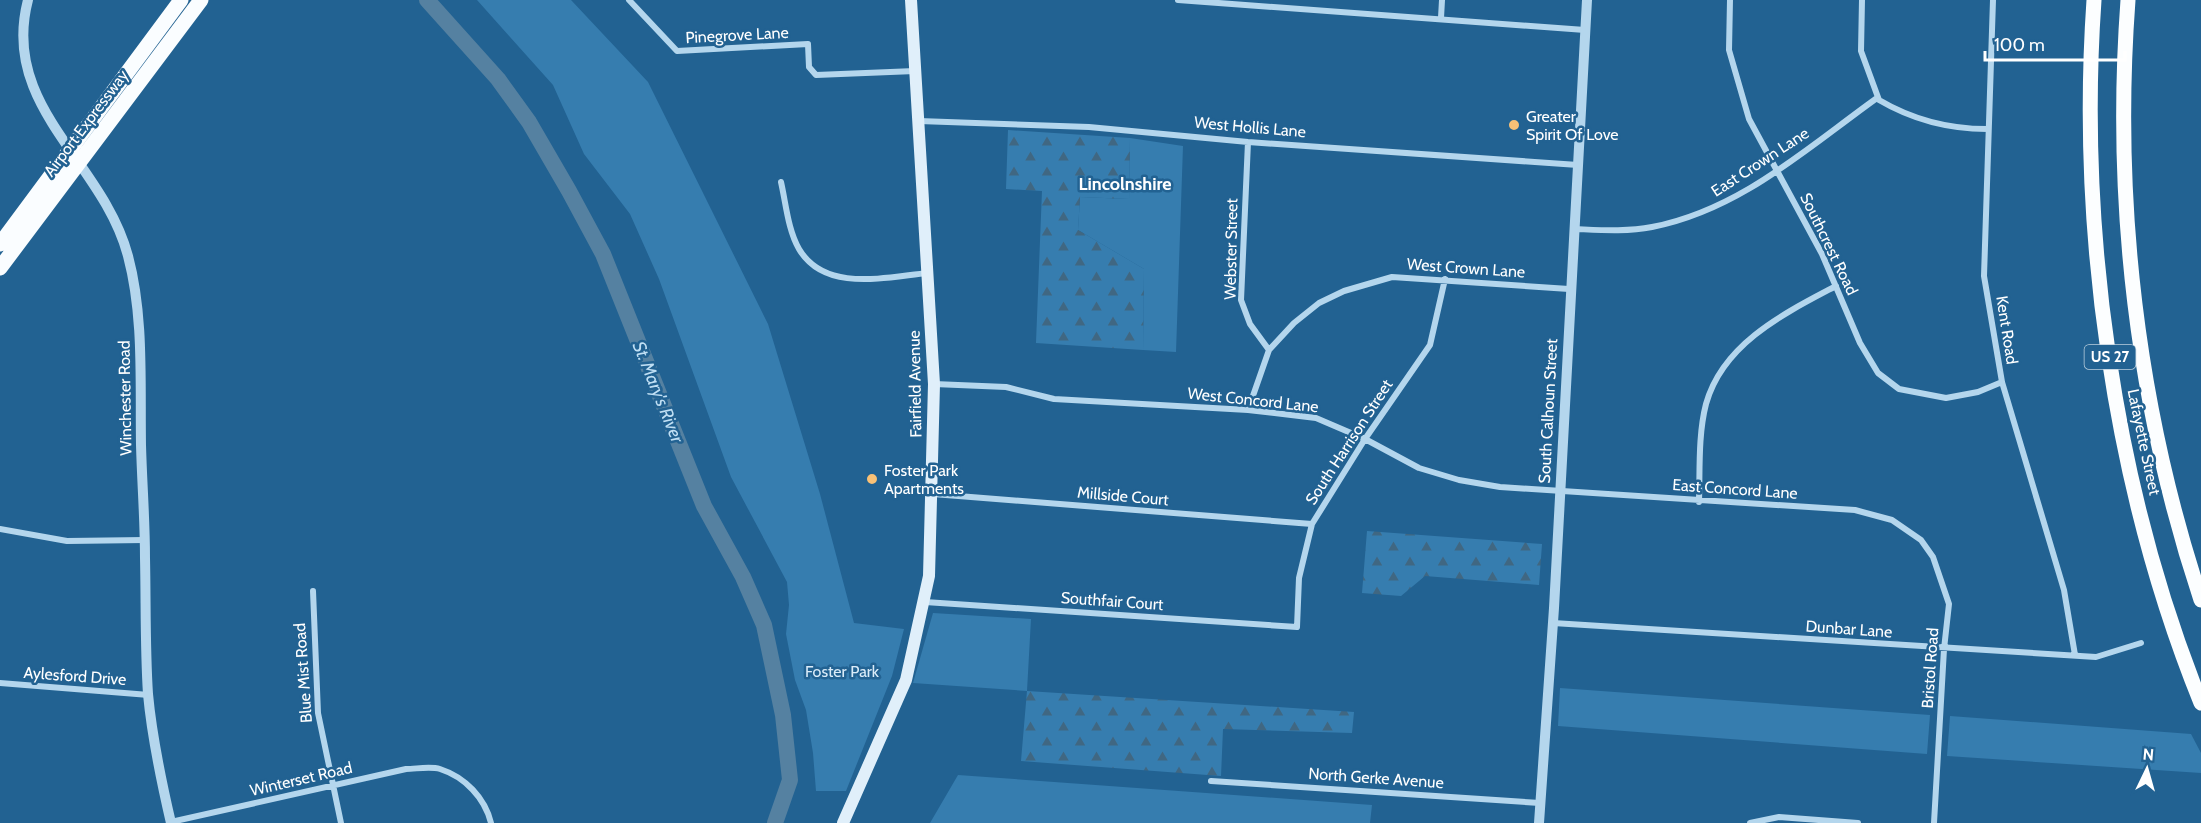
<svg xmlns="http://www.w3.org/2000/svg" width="2201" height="823" font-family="Cabin,sans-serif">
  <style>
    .green { fill: #367daf }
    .forest { fill: url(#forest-firs) }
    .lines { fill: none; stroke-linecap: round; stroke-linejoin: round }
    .river { stroke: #5581a1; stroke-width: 16 }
    .minor { stroke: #b4d6ed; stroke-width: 6 }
    .tertiary { stroke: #b4d6ed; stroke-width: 10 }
    .secondary { stroke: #e0effa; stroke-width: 12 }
    .primary { stroke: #fafdff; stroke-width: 15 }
    .trunk { stroke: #fcfeff; stroke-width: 15 }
    .poi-dot { fill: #f9c176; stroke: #226292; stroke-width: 2 }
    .labels { text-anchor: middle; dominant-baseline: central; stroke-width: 5; stroke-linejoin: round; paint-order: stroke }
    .shield { fill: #226292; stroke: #bdd0de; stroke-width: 1.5 }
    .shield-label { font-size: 15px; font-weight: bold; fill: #fff }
    .street-label { font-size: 16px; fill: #fff; stroke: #226292 }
    .poi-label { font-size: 16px; fill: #fff; stroke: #226292; text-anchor: start }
    .park-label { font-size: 16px; fill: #daecf9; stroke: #226292 }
    .neighbourhood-label { font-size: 18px; font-weight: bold; fill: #fff; stroke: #226292 }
    .water-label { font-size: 18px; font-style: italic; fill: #c0dff4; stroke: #226292 }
  </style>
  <defs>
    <pattern id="forest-firs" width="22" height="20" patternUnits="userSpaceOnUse" patternTransform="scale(1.5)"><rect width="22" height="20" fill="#367daf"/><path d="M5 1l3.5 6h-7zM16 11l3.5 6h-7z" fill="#406782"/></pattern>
  </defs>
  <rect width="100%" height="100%" fill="#226292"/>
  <path class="green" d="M477,0H571L648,82L768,324L820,494L854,623L904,629L892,676L846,791H816L813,753L806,710L795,680L786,634L789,605L787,582L731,477L659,279L630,214L584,154L553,85Z
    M1130,138L1183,146L1176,352L1143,350L1144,269L1078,230L1080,197L1129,199Z
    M933,613L1031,619L1027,691L913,683Z
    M1560,688L1930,715L1927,754L1558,726Z
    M1950,716L2191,734L2201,753V773L1947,756Z
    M958,775L1372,805L1370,823H930Z"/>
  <path class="forest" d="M1008,130L1130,138L1129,199L1080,197L1078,230L1144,269L1143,350L1036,343L1042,191L1006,189Z
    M1367,531L1542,544L1539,585L1425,576L1401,596L1362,593Z
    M1027,691L1354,712L1352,733L1223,729L1221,776L1021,761Z"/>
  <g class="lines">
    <path class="river" d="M427,0L498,79L529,122L569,191L603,254L704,506L743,577L764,625L783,715L790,780L775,823"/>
    <path class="minor" d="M629,0L677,51L808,44L809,67L816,75L915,71
      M1178,0L1585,30
      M1730,0L1729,50L1749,119L1822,254L1860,343L1878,373L1899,389L1946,398L1978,392L2002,382
      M1862,0L1861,51L1879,100C1913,120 1948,129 1987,129
      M1993,0L1984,276L2002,382L2064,590L2075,655
      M1441,18L1442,0
      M919,121L1089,127L1248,142L1578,165
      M1248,142L1241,300L1250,324L1269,350
      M781,182C786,204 788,230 799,249C825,293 886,277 928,273
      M1575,229C1600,230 1627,232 1652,227C1740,210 1807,148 1877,98
      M934,384L1006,387L1054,399L1248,410L1316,418L1365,439L1419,468L1459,480L1500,487L1855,510L1892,520L1921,540L1933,557L1949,604L1944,649L1934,823
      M1248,410L1269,350L1294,323L1319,303L1344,291L1392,277L1569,289
      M933,494L1312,524
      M1699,502C1700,470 1698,435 1706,404C1723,343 1785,313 1836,286
      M0,529L67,541L145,540
      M313,591L318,713L341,823
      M925,602L1297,627L1299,578L1312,524L1365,439L1430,345L1445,279
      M1553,623L2096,657L2141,643
      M0,683L149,695
      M1211,781L1540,803
      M171,822L406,769C416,769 430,766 440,769C465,777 485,798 491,823
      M1750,823L1779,817L1858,823"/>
    <path class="tertiary" d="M28,0C0,107 103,161 128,256C144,316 140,382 141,445C142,483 145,520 145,558C146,603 145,649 148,694C152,738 161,780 171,823
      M1539,823L1554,608L1587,0"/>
    <path class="secondary" d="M843,823L906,680L929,576L934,384L911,0"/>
    <path class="primary" d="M0,244L181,0
      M0,268L201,0"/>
    <path class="trunk" d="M2094,0C2078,231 2114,488 2201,703
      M2128,0C2113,202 2137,407 2201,600"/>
  </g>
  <g class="poi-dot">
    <circle cx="1514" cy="125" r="6"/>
    <circle cx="872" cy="479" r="6"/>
  </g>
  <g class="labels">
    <rect class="shield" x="2084.5" y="345" width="51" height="24" rx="4.5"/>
    <g class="shield-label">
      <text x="2110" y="357">US 27</text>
    </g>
    <g class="street-label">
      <text transform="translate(737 35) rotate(-3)">Pinegrove Lane</text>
      <text transform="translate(86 123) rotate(-53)">Airport Expressway</text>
      <text transform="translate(1250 127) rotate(5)">West Hollis Lane</text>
      <text transform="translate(1760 162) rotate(-33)">East Crown Lane</text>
      <text transform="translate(1829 244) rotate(64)">Southcrest Road</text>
      <text transform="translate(1231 249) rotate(-89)">Webster Street</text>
      <text transform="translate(1466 268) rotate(4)">West Crown Lane</text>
      <text transform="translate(2007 330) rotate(81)">Kent Road</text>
      <text transform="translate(915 384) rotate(-91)">Fairfield Avenue</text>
      <text transform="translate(125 398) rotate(-91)">Winchester Road</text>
      <text transform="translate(1253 400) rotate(6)">West Concord Lane</text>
      <text transform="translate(1548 411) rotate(-87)">South Calhoun Street</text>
      <text transform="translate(1349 442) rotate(-57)">South Harrison Street</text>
      <text transform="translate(2144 442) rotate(78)">Lafayette Street</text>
      <text transform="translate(1735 489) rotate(4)">East Concord Lane</text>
      <text transform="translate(1123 496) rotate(5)">Millside Court</text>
      <text transform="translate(1112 601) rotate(4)">Southfair Court</text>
      <text transform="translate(1849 629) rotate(4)">Dunbar Lane</text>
      <text transform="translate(1930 668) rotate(-86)">Bristol Road</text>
      <text transform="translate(303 673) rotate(-94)">Blue Mist Road</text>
      <text transform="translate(75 676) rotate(4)">Aylesford Drive</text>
      <text transform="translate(1376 778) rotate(4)">North Gerke Avenue</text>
      <text transform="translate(301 779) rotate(-13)">Winterset Road</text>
    </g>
    <g class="poi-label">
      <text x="1526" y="116">Greater<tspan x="1526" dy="18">Spirit Of Love</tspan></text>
      <text x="884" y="470">Foster Park<tspan x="884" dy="18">Apartments</tspan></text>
    </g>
    <g class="park-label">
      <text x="842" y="671">Foster Park</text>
    </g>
    <g class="neighbourhood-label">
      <text x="1125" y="184">Lincolnshire</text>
    </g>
    <g class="water-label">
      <text transform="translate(658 392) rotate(68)">St. Mary's River</text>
    </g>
  </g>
  <g transform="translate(2147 769) rotate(5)" stroke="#226292" stroke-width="4.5" paint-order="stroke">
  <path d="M0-4.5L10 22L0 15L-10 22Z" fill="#ffffff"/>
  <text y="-9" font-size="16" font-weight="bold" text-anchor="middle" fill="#ffffff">N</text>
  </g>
  <path d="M1985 51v9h140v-9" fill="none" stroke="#ffffff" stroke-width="3"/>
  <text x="1994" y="51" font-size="18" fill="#ffffff" stroke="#226292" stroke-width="4.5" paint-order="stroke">100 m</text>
</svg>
